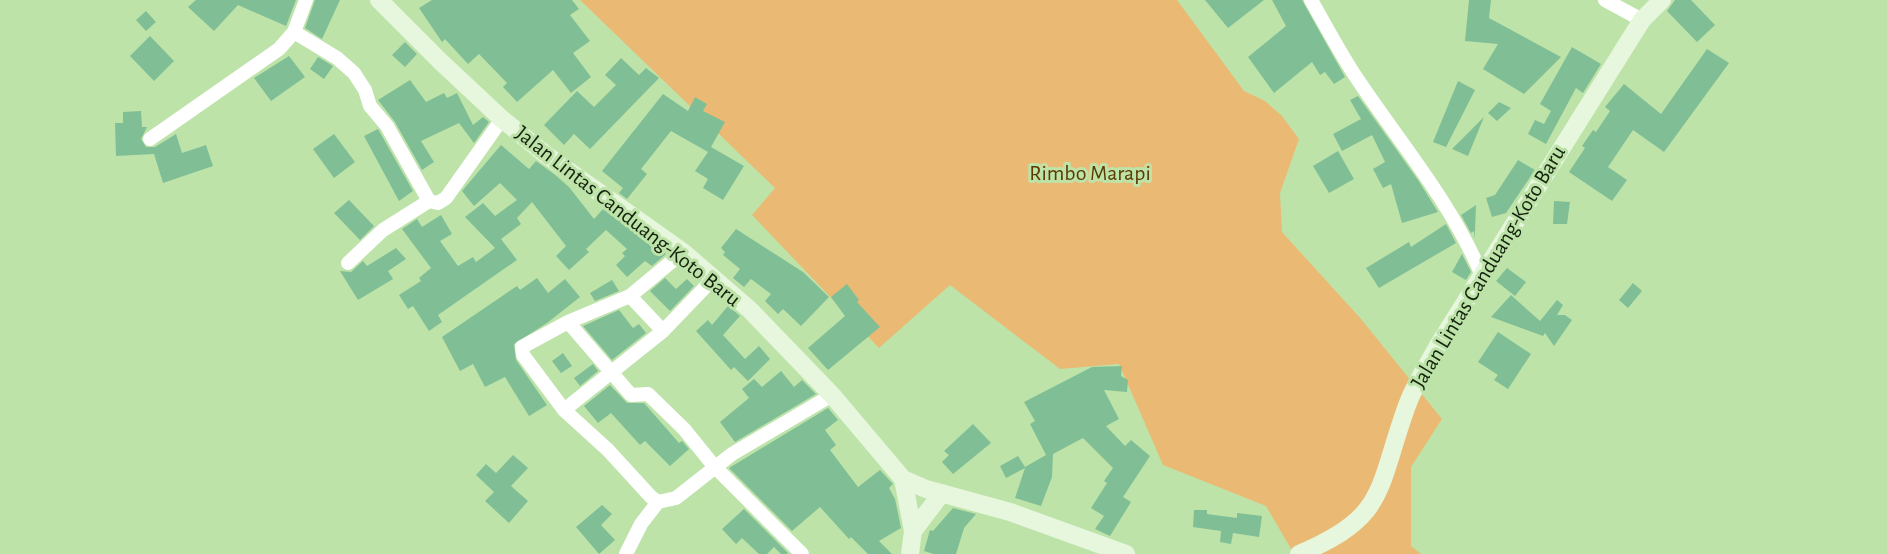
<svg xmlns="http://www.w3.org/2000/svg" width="1887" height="554" font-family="'Alegreya Sans',sans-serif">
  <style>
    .green { fill: #eaba75 }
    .building { fill: #80be96 }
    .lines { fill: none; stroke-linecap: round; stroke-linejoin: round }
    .minor { stroke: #fff; stroke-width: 14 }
    .secondary { stroke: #e6f7dd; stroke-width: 18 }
    .labels { text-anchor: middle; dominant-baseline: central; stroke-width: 6; stroke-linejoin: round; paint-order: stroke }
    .park-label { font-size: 22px; fill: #5b3b00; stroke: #bde3a9 }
    .street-label { font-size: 22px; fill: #15230e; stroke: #bde3a9 }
  </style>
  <rect width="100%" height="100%" fill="#bde3a9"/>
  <path class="green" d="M580,0H1177L1244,91L1265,101L1282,116L1299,139L1280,193L1282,232L1361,319L1442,419L1411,467V546L1421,554H1294L1266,506L1163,465L1119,364L1060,369L950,285L879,348L752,215L775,188Z"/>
  <path class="building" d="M196,0H296L286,26L238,5L214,31L188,7Z
    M315,0H340L322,39L305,28Z
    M432,0H572L579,9L570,15L590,41L573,53L591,77L571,93L553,70L517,102L503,87L507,83L479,54L468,64L445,39L442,42L419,8Z
    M1205,0H1264L1228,28Z
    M1272,0H1302L1345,77L1334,84L1325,72L1320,75L1312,62L1274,93L1248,57L1286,26Z
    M1469,0H1491L1489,18L1561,57L1524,94L1483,69L1498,44L1465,41Z
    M1675,0H1691L1715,25L1697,42L1667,11Z
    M146,11L156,22L146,31L136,20Z
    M150,36L174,61L154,81L130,56Z
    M405,42L417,54L405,67L392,55Z
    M1572,47L1601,64L1583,93L1576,88L1546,144L1528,134L1535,120L1544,124L1551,111L1540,104Z
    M1707,49L1729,63L1664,152L1633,130L1608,167L1627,180L1612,201L1569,172L1585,148L1582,146L1593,130L1596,132L1610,111L1605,107L1624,84L1661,114Z
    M289,56L305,77L271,101L254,78Z
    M318,57L333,66L324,79L310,69Z
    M621,58L639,75L646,68L659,78L590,149L574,134L564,145L544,125L577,91L594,107L616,85L605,75Z
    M410,80L426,102L444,93L447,98L457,93L473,125L483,117L489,122L474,143L459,123L421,141L434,162L422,170L395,122L378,100Z
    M1458,81L1475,90L1446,147L1433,142Z
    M663,94L688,111L695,97L707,104L703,111L725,122L711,147L744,166L723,200L703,188L708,179L695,171L708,152L671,131L641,169L647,174L627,199L619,193L623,188L602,171Z
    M1358,96L1418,180L1438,212L1402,223L1391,184L1383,188L1373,169L1385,162L1372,135L1342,151L1333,134L1361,119L1350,100Z
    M1499,102L1511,108L1497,121L1488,113Z
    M141,111L142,127H147L141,139L146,147H155L176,134L182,153L206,145L213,166L163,183L154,154L116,156L115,123H123V112Z
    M1484,117L1468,156L1452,149Z
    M378,129L413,191L399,201L364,136Z
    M334,134L355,162L334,178L313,149Z
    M501,145L529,169L536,161L554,174L569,187L594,219L603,209L666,254L652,266L645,261L627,277L616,265L625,256L622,253L627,249L606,230L586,249L589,252L569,270L556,256L566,246L532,202L517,218L521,224L501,239L517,260L438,315L442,322L429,331L413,306L408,309L399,295L421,281L419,278L431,268L402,229L417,219L422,227L441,215L452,234L440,241L458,266L473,257L476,262L495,248L465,217L483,203L495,216L517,200L500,183L474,206L462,191Z
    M1338,151L1354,179L1329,193L1313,166Z
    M1518,160L1535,170L1506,213L1492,217L1486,198L1495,195Z
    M349,200L374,226L360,240L334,213Z
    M1554,201L1570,202L1567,224H1553Z
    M1476,205L1475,231L1474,239V231L1471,233L1461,215Z
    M1446,224L1456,243L1379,288L1366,268L1409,242L1411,247Z
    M736,229L803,272L829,297L801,326L783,309L778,314L765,301L771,294L751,279L744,287L733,278L740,269L723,255L725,252L721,248Z
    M396,248L406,259L388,271L393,279L358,300L340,271L351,272L363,261L367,266Z
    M1462,254L1471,272L1466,280L1452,272Z
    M1507,268L1526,282L1515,296L1496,281Z
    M537,278L548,293L565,279L580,297L547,323L514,344L516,360L547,405L529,416L505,377L485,387L473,364L460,371L442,337L517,286L520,290Z
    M665,278L676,289L687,279L694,286L670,311L650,291Z
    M612,280L619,291L595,301L590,293Z
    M1633,283L1642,291L1628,308L1619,300Z
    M847,284L859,300L857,302L880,327L828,370L808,348L845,316L831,297Z
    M1511,295L1540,321L1557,300L1563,305L1557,315H1565L1572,320L1554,346L1545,333L1543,336L1491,317Z
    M728,306L740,316L723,335L745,359L759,346L770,359L748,381L734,367L731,370L696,331L708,320L712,325Z
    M619,310L633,328L639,324L646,333L612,360L583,326Z
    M1498,332L1531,354L1508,389L1494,380L1498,375L1478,362Z
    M563,353L572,366L561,373L552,361Z
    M593,364L598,371L580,386L574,378Z
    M1122,366L1121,376L1128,380L1127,392L1104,390L1119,419L1106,426L1125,446L1131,440L1150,456L1123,497L1131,502L1110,536L1095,529L1104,516L1091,508L1107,483L1104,481L1113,468L1083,438L1053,454L1052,477L1041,506L1015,498L1025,468L1006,478L1000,466L1018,456L1025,467L1046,455L1030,424L1035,421L1024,402L1092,367Z
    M781,371L794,387L802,380L816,394L735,442L720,422L749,398L742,389L754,379L762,387Z
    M610,385L627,403H644L679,443L682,441L689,449L670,466L645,441L640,445L611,413L598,423L584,406Z
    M828,408L838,420L825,430L836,445L830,450L858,487L880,470L893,484L889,488L895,499L901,528L879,541L892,554H868L851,537L849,539L820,507L792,531L729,468Z
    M973,424L991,443L953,474L942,462L949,455L944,451Z
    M513,455L528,468L511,486L528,501L509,523L485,501L494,492L476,475L486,464L496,473Z
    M602,505L612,514L601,525L615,540L599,554L576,527Z
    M953,508L976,514L964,528L956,554H934L924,551L930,530L933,531Z
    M744,509L788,553L787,554H781L774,547L767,554H759L742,538L736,544L722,529Z
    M1194,510H1207V514L1237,518V513L1262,516L1259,537L1233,533L1231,544L1220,542L1221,531L1193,527Z"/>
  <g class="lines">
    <path class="minor" d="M1311,0C1327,28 1342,57 1360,83C1404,148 1449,200 1481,273
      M1605,0L1642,20
      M294,32L337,58L354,73L365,90L370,106L387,126L429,201
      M150,139L279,49L294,32L306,0
      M683,252L630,296L568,322L522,347L523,355L564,410L608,450L651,497L658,502L676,498L732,454L832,395
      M348,263L383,230L429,201L438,203L446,198L502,119
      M630,296L663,331
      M568,322L631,395L648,394L684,429L714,466L802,554
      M564,410L663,331L714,278
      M626,554L641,524L658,502"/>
    <path class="secondary" d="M379,0L441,62L502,119L545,154L683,252L749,309L832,395L903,479L926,489L1010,512L1126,554
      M903,479L913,531L910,554
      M913,531L942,493
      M1299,554C1385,518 1377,492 1404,414C1412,389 1426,367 1439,344L1642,20L1662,0"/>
  </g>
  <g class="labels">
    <g class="park-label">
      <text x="1090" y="173">Rimbo Marapi</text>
    </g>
    <g class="street-label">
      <text transform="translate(628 216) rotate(38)">Jalan Lintas Canduang-Koto Baru</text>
      <text transform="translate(1488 267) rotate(-59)">Jalan Lintas Canduang-Koto Baru</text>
    </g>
  </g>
</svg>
